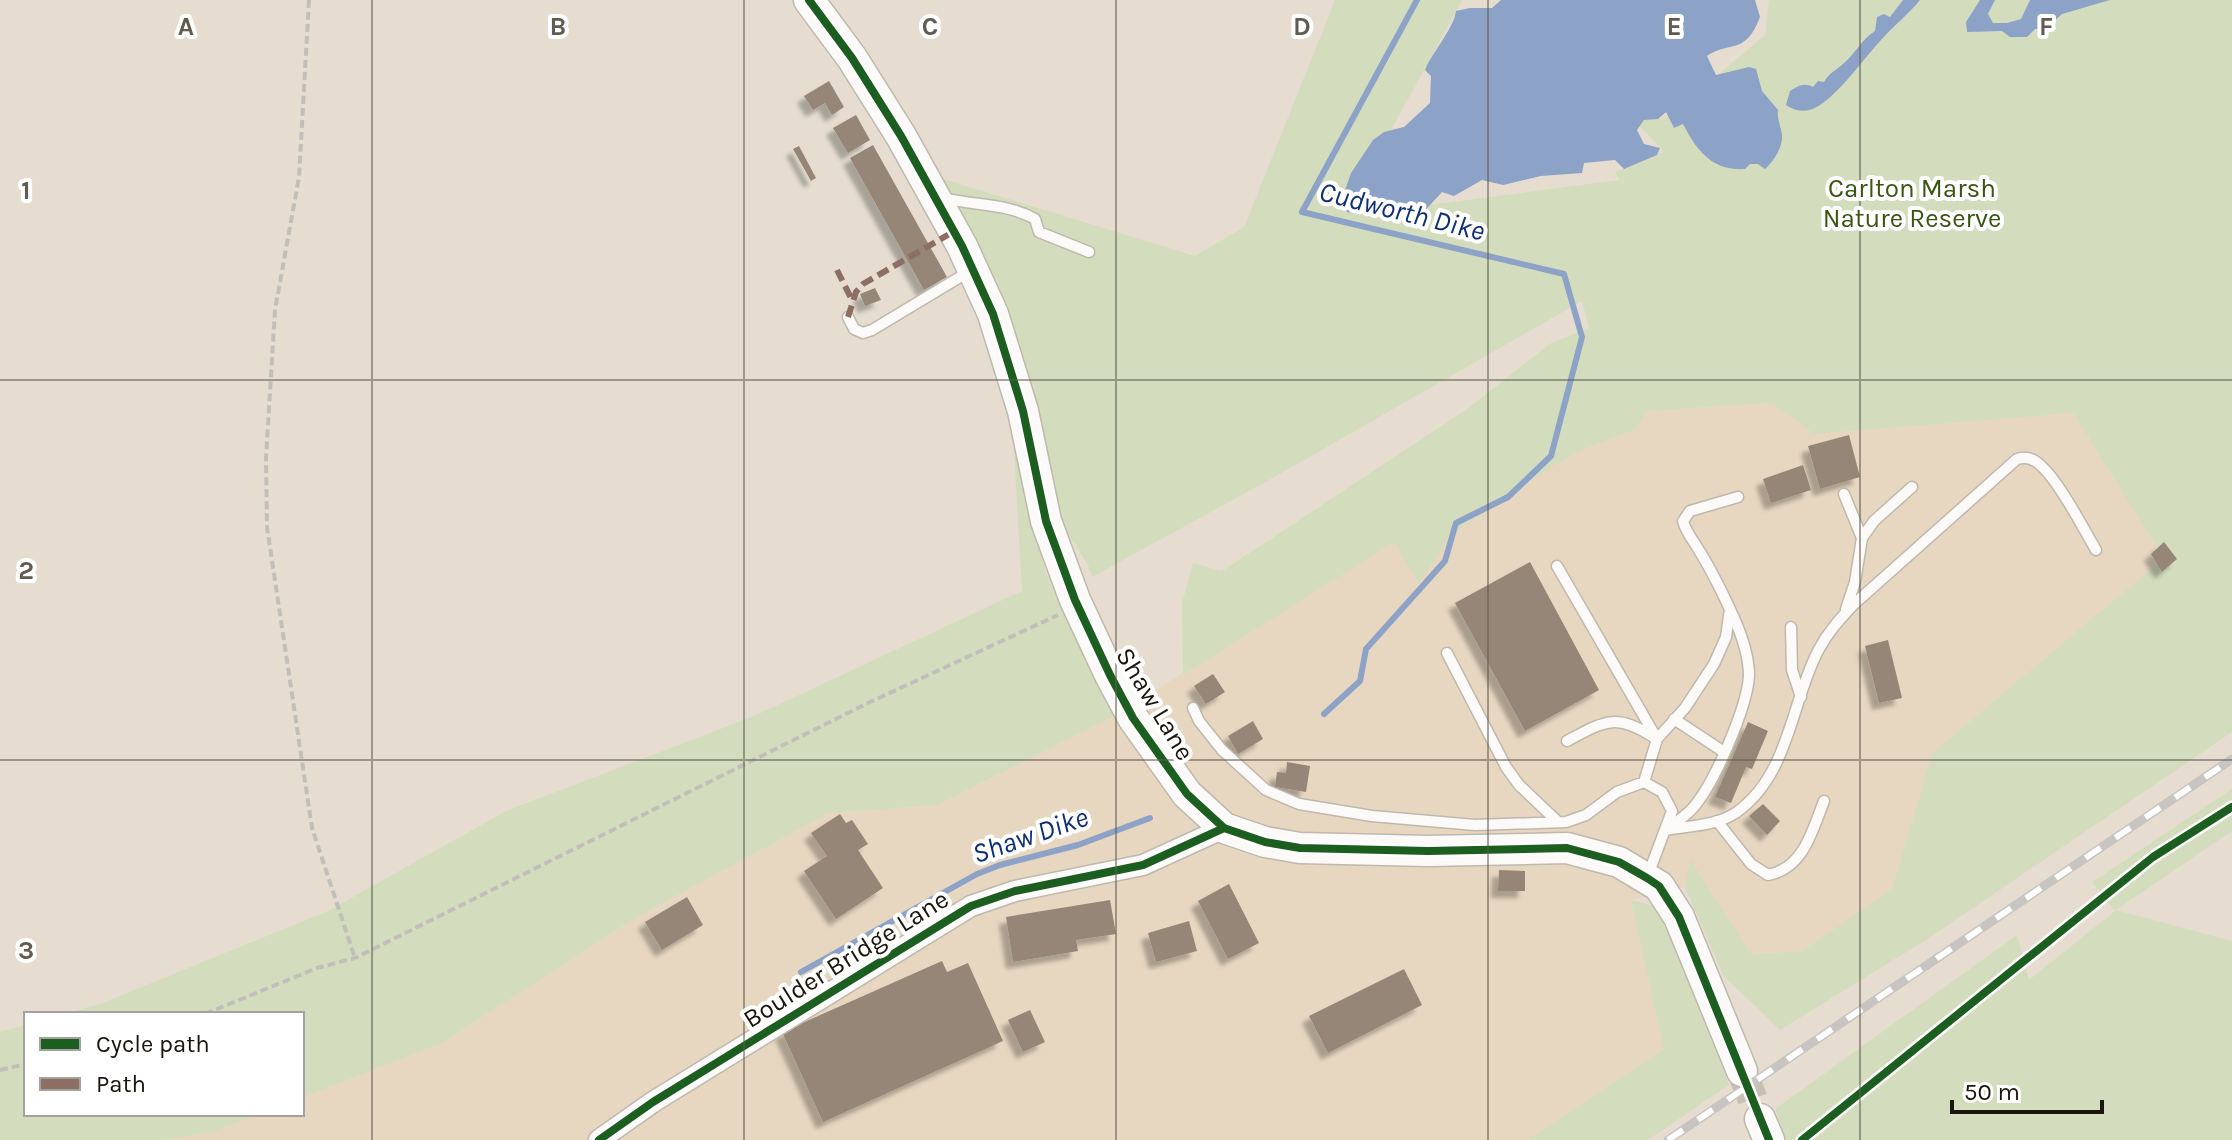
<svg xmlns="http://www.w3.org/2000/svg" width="2232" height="1140" font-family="Karla,sans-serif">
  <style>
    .built { fill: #e7d7c0 }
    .green { fill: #d3ddbd }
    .water { fill: #8da2c7 }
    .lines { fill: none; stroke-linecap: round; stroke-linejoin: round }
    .stream { stroke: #8da2c7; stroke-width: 6 }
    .building { fill: #958677; filter: url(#shadow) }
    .secondary-tunnel { stroke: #c8bfb3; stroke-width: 30; stroke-dasharray: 30 15; stroke-linecap: butt }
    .lane-casing { stroke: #bfb8ad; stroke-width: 13 }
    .street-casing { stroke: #bfb8ad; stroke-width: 23 }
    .secondary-casing { stroke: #bfb8ad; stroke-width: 33 }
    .path { stroke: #c2bfbb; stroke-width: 4; stroke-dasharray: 8 4; stroke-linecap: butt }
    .lane { stroke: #fbfaf8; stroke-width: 10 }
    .street { stroke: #fbfaf8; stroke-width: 20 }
    .secondary { stroke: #fbfaf8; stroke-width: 30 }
    .rail-casing { stroke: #c7c4c1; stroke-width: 9 }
    .rail { stroke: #fff; stroke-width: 6; stroke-dasharray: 18; stroke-linecap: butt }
    .quiet { stroke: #8d6e63; stroke-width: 6; stroke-dasharray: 12 6; stroke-linecap: butt }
    .cycleway-casing { stroke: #fff; stroke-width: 13 }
    .cycleway { stroke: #1b5e20; stroke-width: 8 }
    .grid { fill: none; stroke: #625b51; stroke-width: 2; stroke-opacity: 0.55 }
    .labels { text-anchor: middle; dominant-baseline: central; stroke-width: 8; stroke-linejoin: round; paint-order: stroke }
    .park-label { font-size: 26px; fill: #38560f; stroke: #fff }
    .street-label { font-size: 26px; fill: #1b150c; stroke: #fff }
    .water-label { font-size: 28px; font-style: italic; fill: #0d3077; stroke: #fff }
    .grid-label { font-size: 26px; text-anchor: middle; font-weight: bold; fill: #625b51; stroke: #fff; stroke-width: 8; stroke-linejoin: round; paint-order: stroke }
  </style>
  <defs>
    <filter id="shadow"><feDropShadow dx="-7" dy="7" stdDeviation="2" flood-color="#0004"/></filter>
  </defs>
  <rect width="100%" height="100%" fill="#e6ddd0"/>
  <path class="built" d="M1772,403L1815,434L2072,412L2165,558L1932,753L1892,889L1802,951L1751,954L1690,860L1685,887L1632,900L1664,1049L1528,1140H165L215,1131L260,1114H302V1098L442,1043L634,919L829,813L939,805L1116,715L1394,541L1419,582L1453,532L1556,464L1646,411Z"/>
  <path class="green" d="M1335,0H1462L1359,189L1414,207L1619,180L1615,172L1664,152L1635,121L1667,118L1765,35L1769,0H2232V732L1926,940L1780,1030L1723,975L1685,887L1690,859L1751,954L1802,951L1892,889L1932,753L2164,558L2073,413L1814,434L1772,403L1646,411L1635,429L1586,448L1556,464L1454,532L1419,583L1394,542L1183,675L1182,603L1193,563L1222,571L1467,409L1551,343L1589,328L1582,301L1271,479L1092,577L1088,565L1059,519L940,178L1195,256L1244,227Z
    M1013,434L1046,573L1116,715L938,805L829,813L634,919L442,1043L302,1098V1014H65L100,1004L328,911L506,811L754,716L1022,591Z
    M2232,789V831L2116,910L2232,941V1140H1786L1775,1109L2017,935L2029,980L2115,911L2092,882Z
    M1631,900L1655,906L1689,974L1729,1085L1648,1140H1528L1664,1049Z
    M26,1025V1114H260L215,1131L165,1140H0V1032Z"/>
  <path class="water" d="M1501,0H1755L1760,17C1745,56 1731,40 1707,56L1716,75L1749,67L1756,69L1762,91L1778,110C1777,120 1781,126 1782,135C1783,147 1774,161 1765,169L1758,164H1750L1745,169C1712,171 1697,151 1683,124L1674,128L1666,112L1658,119L1644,120L1637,130L1644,144L1660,148L1657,155L1624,169L1615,160L1584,163L1582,173L1541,176L1503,185L1482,180L1454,196L1442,192L1420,216L1408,219L1347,212L1343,196L1351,173L1373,140L1384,132L1404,127L1430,103L1431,76L1425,70L1427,65C1436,48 1454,27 1456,11L1470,8H1492Z
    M1903,0H1920C1908,15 1893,26 1881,40C1864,58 1833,103 1810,110C1802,112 1793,110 1786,105L1790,91C1798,86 1804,82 1813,87L1818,81L1824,82C1829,73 1835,71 1843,64C1855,54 1861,40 1875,31L1877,17L1884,14L1890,17Z
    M1980,0H1995L1988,14L1993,23H2007L2021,19L2030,0H2110L2062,14L2046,29H2035L2027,37H2010L2002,31L1967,32L1966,22Z"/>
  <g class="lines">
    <path class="stream" d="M1324,714L1360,681L1366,649L1445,561L1456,523L1508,497L1551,456L1582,337L1564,274L1302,212L1417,0
      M801,972L977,874L1000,865L1078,845L1150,818"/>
  </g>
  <path class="building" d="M829,81L844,107L832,115L825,103L813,110L804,96Z
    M856,115L870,140L848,153L833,128Z
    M873,145L947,277L924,290L850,158Z
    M799,146L816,178L811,181L793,149Z
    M875,288L881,300L865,306L860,294Z
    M1849,435L1860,477L1820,489L1808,446Z
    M1803,465L1811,490L1771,503L1763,479Z
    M2164,542L2177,559L2162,572L2151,554Z
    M1530,562L1599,690L1525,731L1455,603Z
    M1888,640L1902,698L1879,703L1865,646Z
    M1213,674L1225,692L1206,704L1194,686Z
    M1253,721L1263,739L1238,754L1228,736Z
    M1748,722L1768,731L1752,769L1746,767L1731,803L1715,797Z
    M1287,762L1310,766L1306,792L1275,787L1277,772L1286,773Z
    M1763,804L1780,821L1767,835L1749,816Z
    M840,814L846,823L852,820L868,844L858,850L883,888L836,919L804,871L827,856L811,833Z
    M1499,870L1525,871V891H1498Z
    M1229,884L1259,943L1228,959L1198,901Z
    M687,897L703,925L662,950L645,922Z
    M1110,900L1116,934L1076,940L1078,951L1013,962L1006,917Z
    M1189,921L1197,951L1156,962L1148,933Z
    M942,961L947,972L968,963L1003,1041L823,1122L782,1032Z
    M1404,969L1422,1005L1328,1053L1309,1016Z
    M1030,1010L1045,1042L1023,1052L1008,1020Z"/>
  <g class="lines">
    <path class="secondary-tunnel" d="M1742,1071L1760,1119"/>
    <g class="lane-casing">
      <path id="lane" d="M944,198C975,206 1007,203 1035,219L1039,232L1089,252
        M848,317L854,329L863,333L872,330L970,271
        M1844,494L1862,538
        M1557,566L1657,739
        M1846,609L1855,582L1862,538L1874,521L1912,487
        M1791,627L1792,670L1801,697
        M1447,653L1506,767L1519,785L1558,822
        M1193,708L1199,721L1222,750L1266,790L1299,804L1372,816L1475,825L1566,822L1586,815L1617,792L1644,782L1662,792L1672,811L1648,875
        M1674,719L1724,752
        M1567,741C1606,720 1616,713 1655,738
        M1644,782L1657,739L1685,708L1714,664L1726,637L1730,609
        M1717,821L1751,864L1768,875C1804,868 1812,831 1824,801
        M1667,829C1675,823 1684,817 1691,810C1713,787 1747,708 1749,676C1749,656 1742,636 1734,618C1724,596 1713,573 1700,552C1694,541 1686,533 1683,521L1690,511L1738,497
        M1665,830C1688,826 1717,826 1737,812C1790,774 1791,701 1819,649C1828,632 1840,619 1853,605L2017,459C2024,457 2029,457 2035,461C2055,473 2083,528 2096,550"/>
    </g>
    <g class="street-casing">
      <path id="street" d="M599,1140L653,1102L971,906L1015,891L1143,865L1224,828"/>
    </g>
    <g class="secondary-casing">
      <path id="secondary" d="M809,0L852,58L901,136L962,246L993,314L1023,411L1046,521L1075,600L1110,675L1133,718L1187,794L1224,828L1265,842L1300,848L1428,851L1567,848L1619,862L1659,886L1679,917L1742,1071
        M1760,1119L1769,1140"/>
    </g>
    <path class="path" d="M309,0L299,177L275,310L266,458L267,527L312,828L355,958
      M205,1014L317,968L355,958L868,703L1058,615
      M0,1070L26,1064"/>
    <use href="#lane" class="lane"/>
    <use href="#street" class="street"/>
    <use href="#secondary" class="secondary"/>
    <g class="rail-casing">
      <path id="rail" d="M1668,1140L2232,759"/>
    </g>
    <use href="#rail" class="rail"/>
    <path class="quiet" d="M837,270L853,302
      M848,317L856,292L863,284L953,232"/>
    <g class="cycleway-casing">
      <path id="cycleway" d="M809,0L852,58L901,136L962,246L993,314L1023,411L1046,521L1075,600L1110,675L1133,718L1187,794L1224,828L1265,842L1300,848L1428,851L1567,848L1619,862L1647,878L1659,886L1679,917L1769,1140
        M599,1140L653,1102L971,906L1015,891L1143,865L1224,828
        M1802,1140L2153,857L2232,807"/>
    </g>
    <use href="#cycleway" class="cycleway"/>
  </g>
  <path class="grid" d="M372,0V1140M744,0V1140M1116,0V1140M1488,0V1140M1860,0V1140M0,380H2232M0,760H2232"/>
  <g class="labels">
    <g class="park-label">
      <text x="1912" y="188">Carlton Marsh<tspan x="1912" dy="30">Nature Reserve</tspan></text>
    </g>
    <g class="street-label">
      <text transform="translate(1155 704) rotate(59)">Shaw Lane</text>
      <text transform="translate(846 959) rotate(-32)">Boulder Bridge Lane</text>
    </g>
    <g class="water-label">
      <text transform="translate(1402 211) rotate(14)">Cudworth Dike</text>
      <text transform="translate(1030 835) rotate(-19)">Shaw Dike</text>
    </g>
  </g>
  <g class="grid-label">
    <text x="186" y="35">A</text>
    <text x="558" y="35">B</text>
    <text x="930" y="35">C</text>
    <text x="1302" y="35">D</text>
    <text x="1674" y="35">E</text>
    <text x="2046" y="35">F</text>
    <text x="26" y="199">1</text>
    <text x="26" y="579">2</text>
    <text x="26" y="959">3</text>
  </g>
  <rect x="24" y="1012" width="280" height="104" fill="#ffffff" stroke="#a4a19e" stroke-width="2"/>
  <rect x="40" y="1038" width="40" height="12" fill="#1b5e20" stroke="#a4a19e" stroke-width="2"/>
  <text x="96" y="1052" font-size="24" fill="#1b150c">Cycle path</text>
  <rect x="40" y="1078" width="40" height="12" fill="#8d6e63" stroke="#a4a19e" stroke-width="2"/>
  <text x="96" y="1092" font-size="24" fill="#1b150c">Path</text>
  <path d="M1952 1100v12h150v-12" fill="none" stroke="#1b150c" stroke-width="4"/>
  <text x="1964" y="1100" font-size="24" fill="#1b150c" stroke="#ffffff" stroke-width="6" paint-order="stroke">50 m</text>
</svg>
